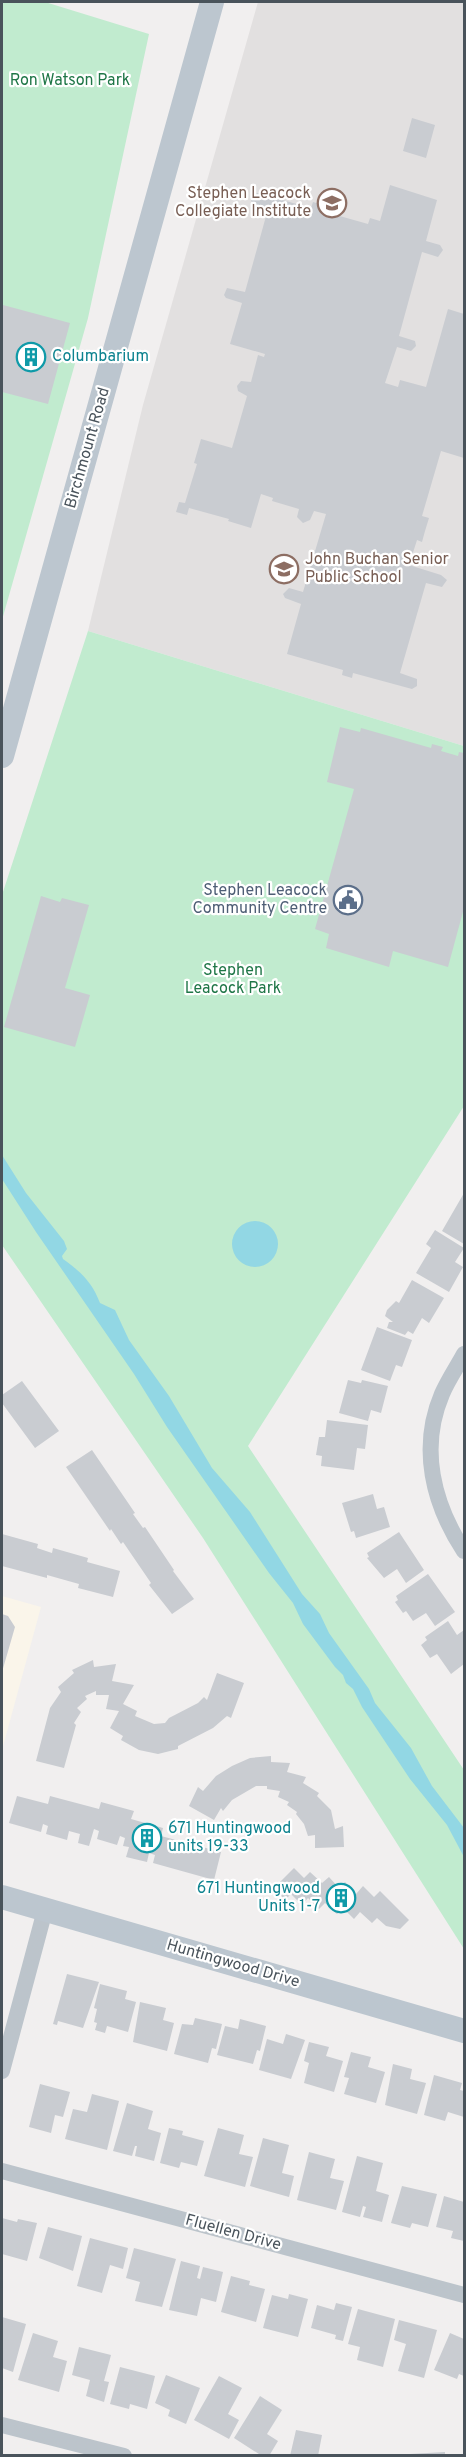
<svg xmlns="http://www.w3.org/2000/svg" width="466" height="2457" font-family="Overpass,sans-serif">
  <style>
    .commercial { fill: #faf5ea }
    .education { fill: #e2e0e0 }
    .green { fill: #c1ebcf }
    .water { fill: #92d7e4 }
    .building { fill: #c9ccd1 }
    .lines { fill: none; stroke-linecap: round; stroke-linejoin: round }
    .street { stroke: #bcc4cb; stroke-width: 16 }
    .secondary { stroke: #bcc6cf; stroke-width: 24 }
    .labels { text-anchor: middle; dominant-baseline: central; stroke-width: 4.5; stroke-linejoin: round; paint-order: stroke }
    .park-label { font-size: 16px; fill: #1f7647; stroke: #fff }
    .education-label { font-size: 16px; fill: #785e54; stroke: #fff; text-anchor: end }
    .culture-label { font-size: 16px; fill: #0d838f; stroke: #fff; text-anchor: start }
    .street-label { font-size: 16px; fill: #49535b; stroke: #fff }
    .service-label { font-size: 16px; fill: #4e5e75; stroke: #fff; text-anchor: end }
  </style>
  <rect width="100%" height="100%" fill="#f1efef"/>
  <path class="commercial" d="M2,1596L41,1607L2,1750Z"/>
  <path class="education" d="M258,2H464V746L88,631L143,405Z"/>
  <path class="green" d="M2,2H45L149,34L88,318L2,620Z
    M88,631L464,746V1106L248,1446L464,1770V1949L203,1538L2,1245V895Z"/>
  <path class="water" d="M2,1155L26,1193L64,1241L67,1249L62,1256L63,1259C81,1272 92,1282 100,1303L115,1310L129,1340L169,1396L212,1468L250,1512L302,1594L320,1614L329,1633L369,1689L375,1703L411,1748L432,1786L464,1828V1857L447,1825L410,1779L362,1707L353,1689L346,1683L343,1675L335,1667L303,1624L293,1603L269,1573L167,1427L134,1374L36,1232L2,1179Z
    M232 1244a23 23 0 1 1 46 0a23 23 0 1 1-46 0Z"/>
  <path class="building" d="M412,118L435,125L426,158L403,151Z
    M390,185L437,200L426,241L440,245L443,250L438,257L422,252L399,336L415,341L416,346L411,351L397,347L385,383L398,387L400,380L426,387L448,309L464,314V458L441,451L422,516L429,518L425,531L422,542L417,540L409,565L441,575L447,580L442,587L426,583L400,673L417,679V686L412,689L353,673L352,678L342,675L343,670L287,654L301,604L285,598L283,594L289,588L303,592L326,514L314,511L310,520L303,523L297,517L299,509L272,501L273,498L261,494L251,528L228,521L229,519L189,508L187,515L176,512L179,502L185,503L197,464L194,463L201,439L232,448L247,396L238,391L237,386L241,381L251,382L258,355L264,357L265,354L230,344L242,303L226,298L224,295L227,288L245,292L268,209L252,204L251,198L257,193L311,208L313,202L323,205L322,211L368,224L370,218L380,221Z
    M3,305L70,323L48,404L2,392Z
    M340,727L360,732L361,728L431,748L432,744L443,747L441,751L458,756L459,752L464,753V908L448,967L393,951L389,967L326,948L329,934L315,929L354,789L327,782Z
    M41,896L60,902L62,898L89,905L65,988L90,995L75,1047L4,1027Z
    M464,1193V1244L442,1231Z
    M435,1230L464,1248L455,1262L463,1267L449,1292L416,1273L431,1248L426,1244Z
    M412,1280L444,1298L429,1323L422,1318L413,1334L408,1331L405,1335L387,1328L389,1322H393L385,1316L387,1310L396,1301L399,1303Z
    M377,1327L412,1340L402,1367L396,1365L390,1381L361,1370Z
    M348,1380L361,1383L362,1380L388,1386L381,1413L371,1410L368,1421L339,1413Z
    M22,1381L59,1431L35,1448L2,1403V1395Z
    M327,1420L368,1425L365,1449L357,1448L354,1470L321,1466L322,1456L316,1455L319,1437H325Z
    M92,1450L135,1513L133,1514L143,1528L145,1527L174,1570L173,1571L194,1599L172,1614L149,1585L151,1583L123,1542L121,1544L111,1529L110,1531L66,1467Z
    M373,1494L377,1509L384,1507L390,1527L356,1538L354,1531L351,1532L342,1503Z
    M399,1532L424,1570L406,1583L397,1569L384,1578L367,1558L369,1557L367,1553Z
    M2,1534L38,1544L37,1548L52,1553L53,1548L88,1558L87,1562L120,1571L113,1597L78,1588L79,1584L47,1575V1578L2,1566Z
    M428,1574L455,1612L435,1626L426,1613L413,1621L406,1611L403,1613L395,1602L398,1600L396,1596Z
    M2,1614L8,1616L15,1627L2,1672Z
    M448,1621L457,1635L464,1630V1664L451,1674L437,1654L430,1658L421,1645L427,1640L425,1637Z
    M93,1660L94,1667L116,1664L112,1681L134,1685L123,1704L137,1711L135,1716L154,1724L165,1723L169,1718L198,1703L204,1697L207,1700L217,1673L244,1683L231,1718L227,1716L213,1728L178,1746V1749L158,1754L139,1750L121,1740L123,1736L110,1728L119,1711L106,1709L109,1695H96V1691L85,1696L87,1699L77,1708L81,1712L74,1723L76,1725L64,1768L36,1761L50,1708L61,1692L58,1687L74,1673L72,1670Z
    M271,1756V1762L290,1763L287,1772L306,1777L303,1783L319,1793L317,1796L331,1810L335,1829L343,1826L344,1847L315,1848V1835L308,1836L304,1824L296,1814L297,1812L287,1805L289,1802L278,1797L280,1791L267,1789V1786H256L232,1800L223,1811L221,1808L214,1820L189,1806L198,1787L203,1791L216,1776L232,1766L250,1758Z
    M17,1796L48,1804L50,1796L99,1809L101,1802L134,1811L131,1819L163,1828L161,1836L221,1852L214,1880L153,1863L155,1855L149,1853L147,1862L126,1857L129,1847L123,1846L125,1838L120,1836L117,1845L97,1839L99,1831L94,1829L89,1846L78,1843L80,1834L69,1831L67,1840L46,1834L48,1826L43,1824L41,1832L9,1823Z
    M294,1868L304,1878L310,1872L322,1883L329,1877L339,1888L345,1882L356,1894L363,1886L374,1897L380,1891L409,1920L400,1929L386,1926L377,1918L372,1923L360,1912L354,1919L343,1908L337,1914L325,1903L319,1909L308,1898L302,1905L291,1894L285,1900L274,1888Z
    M67,1974L99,1982L83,2028L58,2021L57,2025L53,2024Z
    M100,1984L127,1991L125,1999L136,2002L128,2032L107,2026L105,2033L95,2030L97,2023L94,2022L97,2009L94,2008Z
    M140,2002L166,2008L163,2020L174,2023L167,2051L133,2042Z
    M195,2018L222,2024L216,2049L212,2048L208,2063L174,2054L182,2024L193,2025Z
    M240,2019L266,2026L260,2051L257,2050L253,2064L217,2055L225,2026L238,2029Z
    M286,2034L305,2040L291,2079L259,2070L267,2039L283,2044Z
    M309,2042L329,2047L326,2056L343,2061L334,2092L304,2083L309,2063L304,2061Z
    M351,2052L371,2057L368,2067L385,2072L376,2103L344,2094L349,2078L344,2077Z
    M393,2064L412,2069L410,2079L426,2083L417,2114L385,2105Z
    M434,2075L462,2083L460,2090L464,2091V2117L448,2112L445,2121L424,2115Z
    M40,2084L70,2092L63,2117L55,2115L51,2133L29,2127Z
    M92,2094L119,2101L107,2150L65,2139L73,2109L87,2112Z
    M127,2103L153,2111L148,2129L161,2133L154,2161L135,2156L137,2146H135L132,2156L113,2151Z
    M169,2128L183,2131L182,2135L204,2141L197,2166L181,2162L179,2168L160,2163Z
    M218,2128L244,2135L239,2154L253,2157L245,2187L204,2176Z
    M263,2138L289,2145L282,2173L294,2176L289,2197L250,2186Z
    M309,2152L335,2159L330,2178L344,2181L336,2210L297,2200Z
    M357,2156L383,2163L376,2191L389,2195L382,2222L363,2217L366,2207L363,2206L360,2217L342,2212Z
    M402,2186L437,2194L428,2227L412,2223L410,2228L391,2223Z
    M444,2196L464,2202V2241L451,2238L453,2231L436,2227Z
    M2,2218L17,2222L18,2219L37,2223L27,2261L2,2254Z
    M48,2227L82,2236L73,2271L39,2258Z
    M90,2238L128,2248L123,2269L110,2265L102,2293L77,2286Z
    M134,2248L176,2259L162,2307L135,2301L140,2282L126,2278Z
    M181,2261L200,2266L197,2278L200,2279L203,2267L223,2272L216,2302L201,2298L197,2316L169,2310Z
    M231,2276L250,2281L249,2285L265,2289L256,2322L221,2312Z
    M289,2294L308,2299L298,2337L263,2328L272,2295L288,2299Z
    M336,2303L352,2307L343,2341L335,2339L336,2335L311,2328L317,2305L334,2310Z
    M358,2309L395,2319L383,2367L357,2360L360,2347L348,2344Z
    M2,2317L26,2324L13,2372L2,2368Z
    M399,2320L437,2330L424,2378L398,2371L406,2344L394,2340Z
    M33,2333L58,2341L53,2357L67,2361L59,2392L18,2380Z
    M450,2333L464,2339V2376L459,2374L457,2379L434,2370Z
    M79,2347L111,2355L104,2381L109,2382L104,2402L86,2396L90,2380L72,2375Z
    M120,2367L155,2376L147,2409L130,2404L129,2409L110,2404Z
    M166,2375L200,2388L186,2424L168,2416L170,2410L155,2403Z
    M219,2376L242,2388L228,2414L239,2420L229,2439L194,2420Z
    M260,2396L282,2410L267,2434L278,2441L269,2456H262L234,2438Z
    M296,2430L322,2435L318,2456H290Z
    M445,2452V2456H410V2454Z"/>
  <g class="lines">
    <path class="street" d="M464,1354C457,1367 448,1380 442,1394C419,1448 433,1504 464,1551
      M2,2071L45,1910
      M2,2171L464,2295
      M2,2425L124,2456"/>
    <path class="secondary" d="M2,756L212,2
      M2,1897L464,2031"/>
  </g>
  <defs>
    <g id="school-ring" transform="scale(1.5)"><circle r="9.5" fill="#fff" stroke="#8d6e63" stroke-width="1.5"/><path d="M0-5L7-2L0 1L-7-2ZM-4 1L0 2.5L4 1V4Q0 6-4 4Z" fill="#8d6e63"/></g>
    <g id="building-ring" transform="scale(1.5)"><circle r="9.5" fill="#fff" stroke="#0f9aa8" stroke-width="1.5"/><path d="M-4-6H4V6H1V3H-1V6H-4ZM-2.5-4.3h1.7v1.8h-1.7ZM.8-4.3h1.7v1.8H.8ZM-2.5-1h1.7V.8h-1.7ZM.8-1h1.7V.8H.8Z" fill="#0f9aa8"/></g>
    <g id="civic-ring" transform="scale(1.5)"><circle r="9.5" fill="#fff" stroke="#5c6f8a" stroke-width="1.5"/><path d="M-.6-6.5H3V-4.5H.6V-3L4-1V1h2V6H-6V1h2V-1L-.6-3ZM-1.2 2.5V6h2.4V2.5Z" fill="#5c6f8a"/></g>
  </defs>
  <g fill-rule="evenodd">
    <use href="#school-ring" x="332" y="203"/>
    <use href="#building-ring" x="31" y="357"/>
    <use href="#school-ring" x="284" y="569"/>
    <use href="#civic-ring" x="348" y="900"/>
    <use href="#building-ring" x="147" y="1838"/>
    <use href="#building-ring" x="341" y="1898"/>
  </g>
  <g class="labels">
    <g class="park-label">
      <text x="70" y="81">Ron Watson Park</text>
      <text x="233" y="971">Stephen<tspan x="233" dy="18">Leacock Park</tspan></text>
    </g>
    <g class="education-label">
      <text x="311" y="194">Stephen Leacock<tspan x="311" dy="18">Collegiate Institute</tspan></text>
      <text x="305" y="560" text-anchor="start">John Buchan Senior<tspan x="305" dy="18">Public School</tspan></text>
    </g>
    <g class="culture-label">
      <text x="52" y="357">Columbarium</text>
      <text x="168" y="1829">671 Huntingwood<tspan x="168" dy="18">units 19-33</tspan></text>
      <text x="320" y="1889" text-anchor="end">671 Huntingwood<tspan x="320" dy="18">Units 1-7</tspan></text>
    </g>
    <g class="street-label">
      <text transform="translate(88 448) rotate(-74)">Birchmount Road</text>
      <text transform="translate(233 1964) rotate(16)">Huntingwood Drive</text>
      <text transform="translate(233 2233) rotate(15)">Fluellen Drive</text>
    </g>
    <g class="service-label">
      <text x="327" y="891">Stephen Leacock<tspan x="327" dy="18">Community Centre</tspan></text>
    </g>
  </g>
  <rect width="466" height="2457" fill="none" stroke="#49535b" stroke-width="6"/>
</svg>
